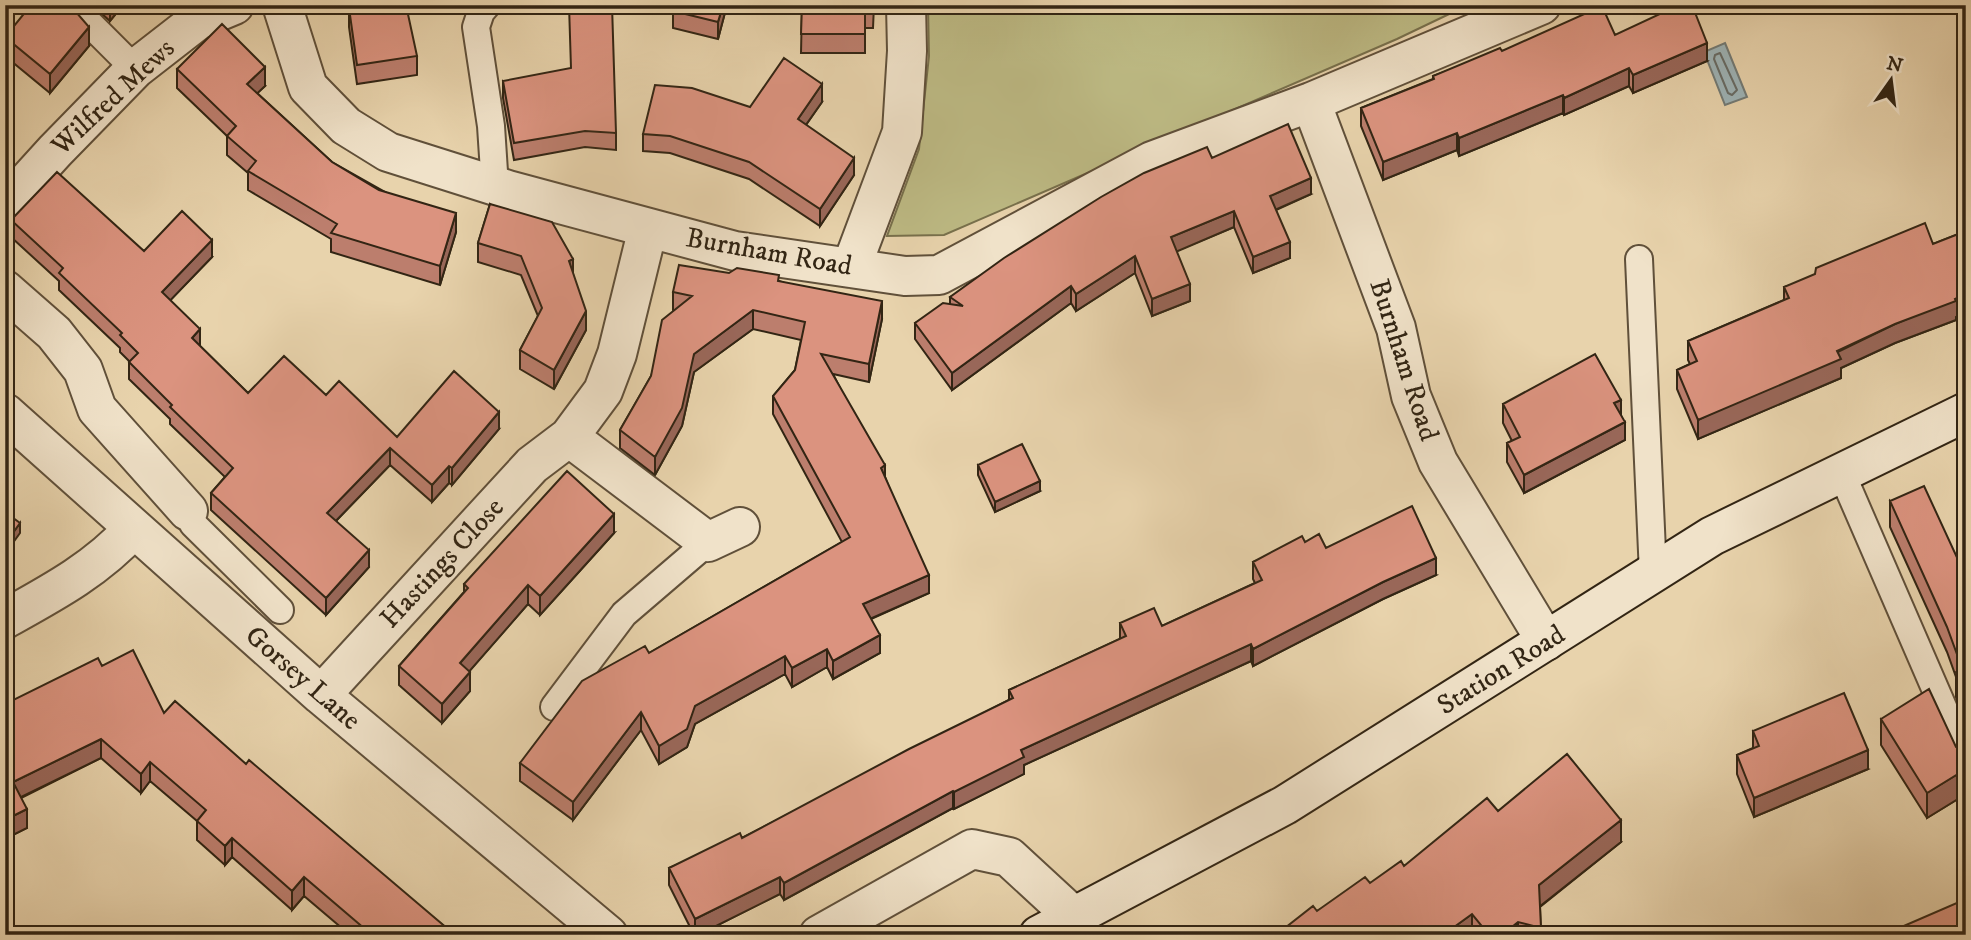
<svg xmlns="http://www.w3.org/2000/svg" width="1971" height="940" font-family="'IM FELL DW Pica',serif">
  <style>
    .green { fill: #bdba84; stroke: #78704c; stroke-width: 2 }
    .water { fill: #9eb4b7; stroke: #737b76; stroke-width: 2 }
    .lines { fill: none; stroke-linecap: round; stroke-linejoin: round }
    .shore { stroke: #686c66; stroke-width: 2 }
    .lane-casing { stroke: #60503a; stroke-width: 30 }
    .street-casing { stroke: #60503a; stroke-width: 42 }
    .secondary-casing { stroke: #322514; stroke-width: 42 }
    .lane { stroke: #f0e2c9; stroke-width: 26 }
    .street { stroke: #f0e2c9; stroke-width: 38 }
    .secondary { stroke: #f0e2c9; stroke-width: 38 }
    .wall { fill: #bc7e6d; stroke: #322514; stroke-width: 2 }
    .shaded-wall { fill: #996759; stroke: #322514; stroke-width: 2 }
    .building { fill: #db937f; stroke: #322514; stroke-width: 2 }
    .labels { text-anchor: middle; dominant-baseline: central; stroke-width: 6; stroke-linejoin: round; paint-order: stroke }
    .street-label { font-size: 28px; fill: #322514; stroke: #f0e2c9 }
  </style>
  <rect width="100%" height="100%" fill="#e8d3ac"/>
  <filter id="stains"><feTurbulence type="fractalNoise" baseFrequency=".00286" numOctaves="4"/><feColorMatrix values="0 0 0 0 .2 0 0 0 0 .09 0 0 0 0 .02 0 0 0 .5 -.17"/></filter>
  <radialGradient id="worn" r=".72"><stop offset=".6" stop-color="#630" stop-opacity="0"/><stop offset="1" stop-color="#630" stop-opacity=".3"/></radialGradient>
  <path class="green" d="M928,5H1468L1397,39L944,235L887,236L919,149L929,56Z"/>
  <path class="water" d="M1725,43L1747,97L1725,105L1704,52Z"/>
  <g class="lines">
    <path class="shore" d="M1720,53L1737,90L1732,95L1728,93L1714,59L1715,55Z"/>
    <g class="lane-casing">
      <path id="lane" d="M71,5L135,69
        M487,5L481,12L476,27L491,126L495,187
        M1639,259L1653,574
        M1842,474L1966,760
        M188,511L193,524L280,610
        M554,707L624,614L708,542"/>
    </g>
    <g class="street-casing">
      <path id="street" d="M282,5L308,87L346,126L388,152L508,190L735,251L905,276L939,275L1152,161L1311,102L1541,5
        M1311,102L1396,328L1411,396L1438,462L1546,641
        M5,206L55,151L135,69L198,20L234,5
        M851,268L902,132L907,51L906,5
        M5,290L54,333L83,370L97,409L188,511
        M5,413L321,695L608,935
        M569,437L708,542L740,527
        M5,619C52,593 97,569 133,529
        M321,695L532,465L569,437L603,391L617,354L648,228
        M819,935L972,849L1009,857L1073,916"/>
    </g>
    <g class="secondary-casing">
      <path id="secondary" d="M1039,935L1285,805L1712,536L1966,412"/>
    </g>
    <use href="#lane" class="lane"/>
    <use href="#street" class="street"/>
    <use href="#secondary" class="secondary"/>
  </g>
  <path class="wall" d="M92,5H123L110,21Z
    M123,5H137L129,12Z
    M727,5L718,39L673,28V11Z
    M802,5H874L873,28H865V53H801Z
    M349,8L417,56V75L357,84L349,27Z
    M1615,35L1707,61L1633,93L1629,86L1564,115L1563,113L1459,156L1457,150L1383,180L1361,126V108L1433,79V76L1502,51Z
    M5,36L89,46L50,93L5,56Z
    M177,69L265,86L257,93L332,162L456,232L440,285L331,252V239L248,190V173L227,155V136L177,88Z
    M503,81L616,133V150L585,147L514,160L503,98Z
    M822,102L806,125L854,175L820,226L749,179L670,153L643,151V134L750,107Z
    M1212,158L1311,194L1276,210L1290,258L1253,273L1234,227L1176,251L1190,301L1152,316L1135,273L1076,311L1071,303L952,390L915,339V323L950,304V297Z
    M490,204L573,274L586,330L554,389L520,369V350L538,316L521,275L478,262V243Z
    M11,220L144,251L212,257L170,300L200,346L248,393L326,395L397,437L499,429L452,485L449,483L432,502L390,465L336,521L369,567L326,615L211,510V493L225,477L170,424V419L129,379V361L120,352V348L59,290V281L11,237Z
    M1966,231V313L1956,317V320L1895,343L1841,368V378L1698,439L1677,389V370L1690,364L1688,360V341L1784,300V287L1933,244Z
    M779,281L882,319L869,382L833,374L885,477L929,593L871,619L880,653L833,679L827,667L792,687L785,674L695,724L687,747L659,764L641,730L573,820L520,781V763L649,653L842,542L773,414V396L795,370L801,340L753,329L694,372L682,426L655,475L620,448V430L651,376L674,311L673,310V292Z
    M1503,404L1621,415L1625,440L1524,493L1507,462V443L1512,441L1503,423Z
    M978,465L1040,491L995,512L978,475Z
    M1890,501L1966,577V720L1956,697V677L1947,652L1890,527Z
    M614,533L540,615L528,604L469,671L470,691L442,723L399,685V666L464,592V584Z
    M1305,542L1326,548L1436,575L1383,599L1253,666L1251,661L1024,765V774L954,809L953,808L784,900L780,894L698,935H694L669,885V868L742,838L1009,700V690L1120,639V623L1162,626L1255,583L1253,579V562Z
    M102,666L164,713L246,764L455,935H350L304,896L292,910L232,857L225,865L197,840V821L150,781L141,793L101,758L21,798L27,828L5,839V704Z
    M1881,719L1964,750H1966V794L1927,818L1881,745Z
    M1753,731L1868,769L1754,817L1737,774V755L1753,748Z
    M1498,811L1621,842L1540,907L1541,935H1276L1317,911L1404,866Z"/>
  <path class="shaded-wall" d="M110,5H123L110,21Z
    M129,5H137L129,12Z
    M723,5H727L718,39V22Z
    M89,27V46L50,93V74Z
    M1707,43V61L1633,93V75Z
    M265,67V86L247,103V84Z
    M1629,68V86L1564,115V98Z
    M822,84V102L798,136V119Z
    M1563,95V113L1459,156V138Z
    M1457,133V150L1383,180V162Z
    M854,158V175L820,226V209Z
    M1311,178V194L1270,212V196Z
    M1234,211V227L1171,254V237Z
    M456,213V232L440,285V266Z
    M212,240V257L162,309V292Z
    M1290,242V258L1253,273V257Z
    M1135,256V273L1076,311V294Z
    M573,259V278L569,261Z
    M1190,284V301L1152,316V299Z
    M1071,286V303L952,390V373Z
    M1966,294V313L1956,317V320L1895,343L1841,368V378L1698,439V420L1895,324Z
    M882,301V319L869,382V364Z
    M753,310V329L694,372L682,426L655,475V457L694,354Z
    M586,311V330L554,389V370Z
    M200,329V346L192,338Z
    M1621,400V419L1614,403Z
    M499,412V429L452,485V468Z
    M1625,422V440L1524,493V475Z
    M390,448V465L327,530V513Z
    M885,465V484L881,468Z
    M449,466V483L432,502V485Z
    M1040,481V491L995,512V502Z
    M614,514V533L540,615V596Z
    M20,523V533L5,554V544Z
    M369,550V567L326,615V598Z
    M1436,558V575L1383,599L1253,666V649L1383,582Z
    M929,575V593L863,622V604Z
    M528,585V604L460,682V663Z
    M880,635V653L833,679V661Z
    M1251,644V661L1024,765V774L954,809V792L1021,750Z
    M827,649V667L792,687V668Z
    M785,656V674L695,724L687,747L659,764V746L695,706Z
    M470,672V691L442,723V704Z
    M641,712V730L573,820V802Z
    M101,739V758L13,801V782Z
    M1868,750V769L1754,817V798Z
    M150,762V781L141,793V774Z
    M1966,769V794L1927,818V793Z
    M953,791V808L784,900V883Z
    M27,809V828L5,839V820Z
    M1621,820V842L1539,907V885Z
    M232,838V857L225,865V846Z
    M304,877V896L292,910V891Z
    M780,877V894L698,935H695V919Z
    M1472,914V935H1443Z
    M1518,922V935H1502Z"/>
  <path class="building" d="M31,5H70L89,27L50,74L5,37Z
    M369,5H406L417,56L357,65L349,8Z
    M569,5H612L616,133L585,131L514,143L503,81L571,68Z
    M675,5H723L718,22L673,11Z
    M802,5H873V9H865V34H801Z
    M1679,5H1692L1707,43L1633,75L1629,68L1564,98L1563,95L1459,138L1457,133L1383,162L1361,108L1434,79L1433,76L1500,48L1502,51L1602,6L1615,35Z
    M222,24L265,67L247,84L332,162L379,190L456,213L440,266L331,233L337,224L248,171L256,161L227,136L236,126L177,69Z
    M784,58L822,84L798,119L854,158L820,209L749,162L670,136L643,134L655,85L692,88L750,107Z
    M1288,124L1311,178L1270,196L1290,242L1253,257L1234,211L1171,237L1190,284L1152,299L1135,256L1076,294L1071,286L952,373L915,323L943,303L963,306L950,297L1004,258L1101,197L1144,173L1207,147L1212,158Z
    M57,172L144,251L182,211L212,240L162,292L200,329L192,338L248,393L284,356L326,395L339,381L397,437L454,371L499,412L452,468L449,466L432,485L390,448L327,513L369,550L326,598L211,493L233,468L170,407L172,405L129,362L138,353L120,335L122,333L59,273L63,268L11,220Z
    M490,204L552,222L573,259L569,261L586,311L554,370L520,350L542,308L521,256L478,243Z
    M1925,223L1933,244L1966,231V294L1955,299L1956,301L1895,324L1837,351L1841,359L1698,420L1677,370L1697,361L1688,341L1789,298L1784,287L1815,274L1816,268Z
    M679,265L729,273L737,268L779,275L778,281L882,301L869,364L821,354L885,465L881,468L929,575L863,604L880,635L833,661L827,649L792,668L785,656L695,706L687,729L659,746L641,712L573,802L520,763L582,681L645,646L649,653L850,537L773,396L795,370L805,322L753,310L694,354L682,408L655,457L620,430L651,376L662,320L692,296L673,292Z
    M1595,354L1621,400L1614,403L1625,422L1524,475L1507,443L1520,437L1503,404Z
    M1022,444L1040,481L995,502L978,465Z
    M567,471L614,514L540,596L528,585L460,663L470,672L442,704L399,666L468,588L464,584Z
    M1924,486L1966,577V694L1956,672L1962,668L1947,627L1890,501Z
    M1412,506L1436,558L1383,582L1253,649L1251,644L1021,750L1024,757L954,792L953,791L784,883L780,877L695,919L669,868L740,833L742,838L909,749L1013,698L1009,690L1126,636L1120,623L1154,608L1162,626L1262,580L1253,562L1302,536L1305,542L1319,534L1326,548Z
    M5,512L20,523L5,544Z
    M133,650L164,713L175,701L246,764L249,760L455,935H372L304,877L292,891L232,838L225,846L197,821L206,810L150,762L141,774L101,739L13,782L27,809L5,820V704L98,658L102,666Z
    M1929,689L1956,747L1964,750H1966V769L1927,793L1881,719Z
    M1844,693L1868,750L1754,798L1737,755L1759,746L1753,731Z
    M1567,754L1621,820L1539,885L1541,928L1518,922L1502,935H1489L1472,914L1443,935H1276L1313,906L1317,911L1365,877L1370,883L1401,861L1404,866L1487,798L1498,811Z
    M1966,899V935H1883Z"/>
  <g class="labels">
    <g class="street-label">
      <text transform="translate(113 97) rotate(-43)">Wilfred Mews</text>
      <text transform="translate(769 252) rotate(10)">Burnham Road</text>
      <text transform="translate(1404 360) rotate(72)">Burnham Road</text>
      <text transform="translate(442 563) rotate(-47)">Hastings Close</text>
      <text transform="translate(1501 670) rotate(-32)">Station Road</text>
      <text transform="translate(303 678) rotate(41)">Gorsey Lane</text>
    </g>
  </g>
  <rect width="1971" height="940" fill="none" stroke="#e8d3ac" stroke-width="28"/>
  <rect x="7" y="7" width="1957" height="926" fill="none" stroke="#322514" stroke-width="3.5"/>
  <rect x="14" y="14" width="1943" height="912" fill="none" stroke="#322514" stroke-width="2"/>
  <g transform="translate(1891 80) rotate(14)" stroke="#f0e2c9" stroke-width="5" paint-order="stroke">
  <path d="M0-5L12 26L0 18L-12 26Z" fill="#322514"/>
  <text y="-10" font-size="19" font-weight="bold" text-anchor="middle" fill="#322514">N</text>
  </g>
  <rect width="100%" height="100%" filter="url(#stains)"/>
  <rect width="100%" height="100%" fill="url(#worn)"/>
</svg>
